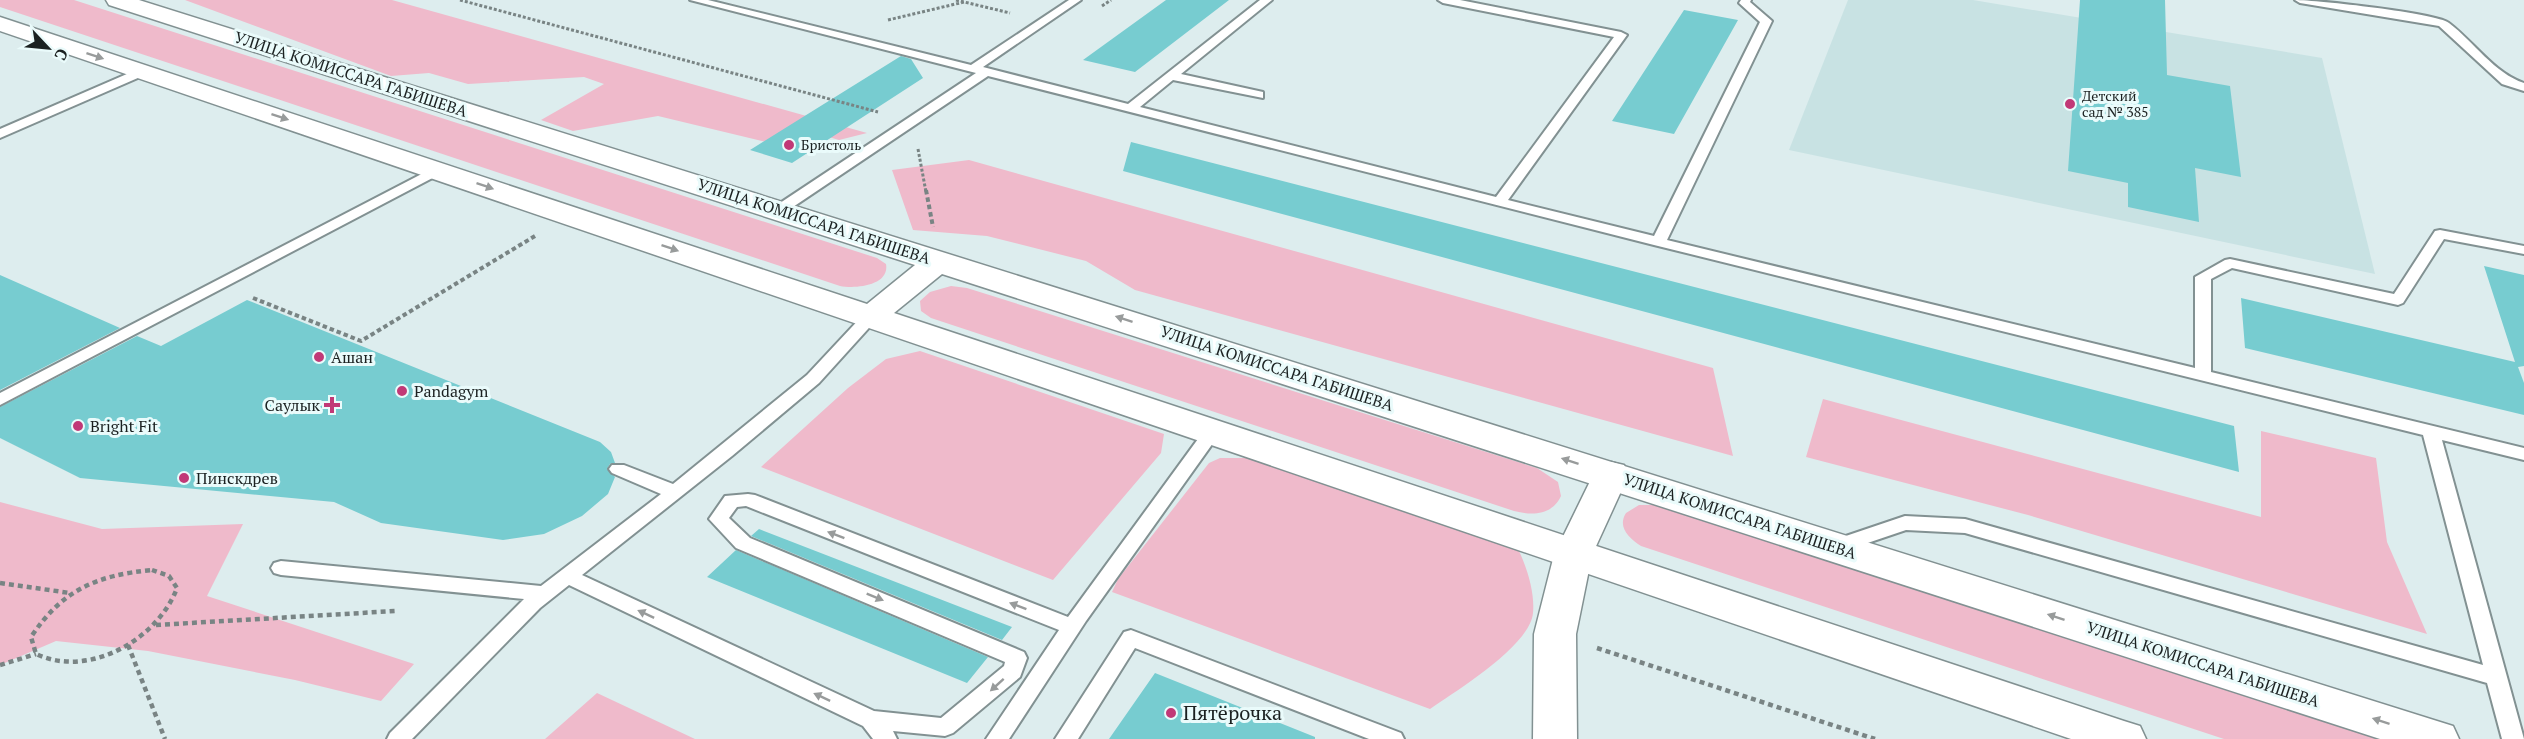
<svg xmlns="http://www.w3.org/2000/svg" width="2524" height="739" font-family="'PT Serif',serif">
  <style>
    .built { fill: #c8e2e3 }
    .green { fill: #efbacb }
    .building { fill: #77ccd0 }
    .lines { fill: none; stroke-linecap: round; stroke-linejoin: round }
    .lane-casing { stroke: #829192; stroke-width: 4 }
    .street-casing { stroke: #829192; stroke-width: 3 }
    .secondary-casing { stroke: #829192; stroke-width: 3 }
    .path-far2 { stroke: #798484; stroke-width: 3; stroke-dasharray: 3 2; stroke-linecap: butt }
    .path-far1 { stroke: #798484; stroke-width: 4; stroke-dasharray: 4.5 3; stroke-linecap: butt }
    .path { stroke: #798484; stroke-width: 4.5; stroke-dasharray: 5 4; stroke-linecap: butt }
    .lane { fill: #fff; fill-rule: evenodd }
    .street { fill: #fff; fill-rule: evenodd }
    .secondary { fill: #fff; fill-rule: evenodd }
    .oneway { fill: #989b9b }
    .poi-dot { fill: #c13977; stroke: #eafbfb; stroke-width: 2 }
    .labels { text-anchor: middle; stroke-width: 6; stroke-linejoin: round; paint-order: stroke }
    .far-poi-label { font-size: 14px; fill: #1b2121; stroke: #eafbfb; text-anchor: start }
    .street-label { font-size: 16px; fill: #1b2121; stroke: #eafbfb }
    .poi-label { font-size: 16px; fill: #1b2121; stroke: #eafbfb; text-anchor: start }
    .near-poi-label { font-size: 20px; fill: #1b2121; stroke: #eafbfb; text-anchor: start }
  </style>
  <rect width="100%" height="100%" fill="#ddedee"/>
  <path class="built" d="M 1848,0 L 1973,0 L 2322,58 L 2375,274 L 1789,150 Z"/>
  <path class="green" d="M 0,0 L 74,0 L 877,258 L 886,264 C 890,286 855,289 840,286 L 0,7 Z
    M 185,0 L 392,0 L 867,133 L 839,140 L 795,127 L 766,142 L 658,116 L 573,131 L 541,120 L 604,84 L 584,77 L 468,84 L 429,73 L 391,76 Z
    M 969,160 L 1713,368 L 1733,456 L 1135,290 L 1086,261 L 987,236 L 913,230 L 892,170 Z
    M 951,286 L 967,288 L 1537,468 L 1558,482 L 1561,496 C 1552,515 1533,516 1514,511 L 931,318 L 921,311 L 920,301 L 930,292 Z
    M 920,351 L 1164,434 L 1161,453 L 1053,580 L 761,467 L 848,388 L 886,359 Z
    M 1823,399 L 2261,517 L 2261,431 L 2376,458 L 2387,542 L 2427,634 L 2028,515 L 1806,457 Z
    M 1220,458 L 1250,458 L 1519,551 C 1527,568 1535,593 1533,613 C 1530,646 1456,691 1430,709 L 1112,592 L 1118,579 L 1209,463 Z
    M 0,502 L 102,529 L 243,524 L 207,596 L 414,664 L 381,701 L 295,680 L 148,651 L 56,641 L 0,665 Z
    M 1639,505 L 1658,505 L 2394,739 L 2224,739 L 1641,546 C 1629,538 1617,527 1626,513 Z
    M 597,693 L 695,739 L 545,739 Z"/>
  <path class="building" d="M 1166,0 L 1229,0 L 1135,72 L 1083,60 Z
    M 2080,0 L 2165,0 L 2167,75 L 2230,86 L 2241,177 L 2195,168 L 2199,222 L 2128,207 L 2128,183 L 2068,171 Z
    M 1684,10 L 1738,20 L 1674,134 L 1612,121 Z
    M 901,56 L 911,59 L 923,78 L 792,163 L 750,150 Z
    M 1131,142 L 2234,426 L 2239,472 L 1123,171 Z
    M 2484,266 L 2524,275 L 2524,366 L 2518,367 L 2524,383 L 2524,415 L 2245,348 L 2241,298 L 2515,362 Z
    M 0,275 L 120,328 L 0,390 Z
    M 247,300 L 600,442 L 611,452 L 615,463 L 610,464 L 607,469 L 615,477 L 608,494 L 582,516 L 544,534 L 503,540 L 381,523 L 334,502 L 80,478 L 0,438 L 0,407 L 137,336 L 161,346 Z
    M 759,529 L 1012,627 L 1002,640 L 751,536 Z
    M 736,550 L 988,657 L 967,683 L 707,577 Z
    M 1155,673 L 1315,737 L 1315,739 L 1109,739 Z"/>
  <g class="lines">
    <g class="lane-casing">
      <path id="lane" d="M 690,0 L 708,0 L 971,65 L 1069,0 L 1081,0 L 983,67 L 1128,104 L 1260,0 L 1272,0 L 1181,74 L 1263,92 L 1263,98 L 1173,80 L 1140,107 L 1496,197 L 1614,37 L 1443,3 L 1438,0 L 1460,0 L 1621,32 L 1627,35 L 1508,200 L 1654,236 L 1760,22 L 1739,3 L 1741,0 L 1751,0 L 1750,2 L 1772,21 L 1667,240 L 2195,368 L 2195,277 L 2225,260 L 2230,259 L 2394,294 L 2435,231 L 2440,230 L 2524,246 L 2524,254 L 2444,239 L 2403,303 L 2398,305 L 2232,268 L 2211,279 L 2211,372 L 2524,448 L 2524,460 L 2442,440 L 2524,739 L 2502,739 L 2487,683 L 1965,533 L 1906,530 L 1838,553 L 1831,551 L 1828,546 L 1831,541 L 1905,516 L 1965,519 L 2483,665 L 2423,435 L 1654,245 L 988,76 L 784,213 L 774,213 L 774,207 L 976,73 Z
        M 2295,0 C 2316,0 2437,13 2449,23 C 2474,42 2494,73 2524,83 L 2524,91 L 2502,84 L 2439,26 L 2300,3 Z
        M 143,67 L 147,68 L 147,74 L 0,138 L 0,129 Z
        M 437,166 L 444,170 L 442,173 L 0,405 L 0,393 Z
        M 871,311 L 877,313 L 879,316 L 877,319 L 819,383 L 732,456 L 582,575 L 874,711 L 941,718 L 1004,666 L 1005,662 L 736,548 L 709,519 L 725,496 L 748,494 L 755,495 L 1068,617 L 1206,428 L 1218,428 L 1221,432 L 1218,436 L 1086,621 L 1009,739 L 986,739 L 1059,630 L 746,506 L 737,507 L 729,518 L 750,538 L 1024,652 L 1027,658 L 1020,677 L 953,733 L 945,736 L 893,731 L 897,739 L 873,739 L 863,726 L 569,585 L 540,608 L 412,739 L 387,739 L 390,733 L 524,599 L 281,575 L 274,573 L 271,568 L 274,563 L 281,561 L 541,586 L 661,494 L 612,473 L 609,469 L 612,465 L 624,465 L 673,484 L 807,375 L 865,313 Z
        M 1131,630 L 1401,733 L 1404,739 L 1369,739 L 1135,648 L 1078,739 L 1055,739 L 1124,632 Z"/>
    </g>
    <g class="street-casing">
      <path id="street" d="M 1611,462 L 1624,465 L 1629,474 L 1592,555 L 1576,634 L 1577,739 L 1533,739 L 1534,634 L 1554,555 L 1598,465 Z"/>
    </g>
    <g class="secondary-casing">
      <path id="secondary" d="M 106,0 L 139,0 L 2437,721 L 2453,726 L 2459,739 L 2380,739 L 942,274 L 894,313 L 2124,721 L 2140,726 L 2146,739 L 2071,739 L 0,31 L 0,17 L 867,304 L 915,265 L 109,5 Z"/>
    </g>
    <path class="path-far2" d="M 460,0 L 878,112
      M 956,0 L 1010,13
      M 1102,6 L 1111,0
      M 888,20 L 964,2
      M 918,149 L 926,192"/>
    <path class="path-far1" d="M 926,190 L 933,227
      M 253,298 L 361,341 L 535,236"/>
    <path class="path" d="M 152,570 L 169,576 L 177,588 C 158,639 89,679 36,654 L 31,637 C 62,590 97,575 152,570 Z
      M 0,583 L 70,593
      M 156,625 L 395,611
      M 128,645 L 165,739
      M 1597,648 L 1875,739
      M 0,665 L 36,654"/>
    <use href="#lane" class="lane"/>
    <use href="#street" class="street"/>
    <use href="#secondary" class="secondary"/>
  </g>
  <defs><path id="oneway-solid" d="M-6-.8H1V-3.2L6.5 0L1 3.2V.8H-6Z" transform="scale(1.5)"/></defs>
  <g class="oneway">
    <use href="#oneway-solid" transform="translate(95 56) rotate(18)"/>
    <use href="#oneway-solid" transform="translate(280 117) rotate(18)"/>
    <use href="#oneway-solid" transform="translate(485 186) rotate(19)"/>
    <use href="#oneway-solid" transform="translate(670 248) rotate(19)"/>
    <use href="#oneway-solid" transform="translate(1124 319) rotate(-162)"/>
    <use href="#oneway-solid" transform="translate(1570 461) rotate(-162)"/>
    <use href="#oneway-solid" transform="translate(836 535) rotate(-159)"/>
    <use href="#oneway-solid" transform="translate(875 597) rotate(22)"/>
    <use href="#oneway-solid" transform="translate(1018 606) rotate(-159)"/>
    <use href="#oneway-solid" transform="translate(646 614) rotate(-155)"/>
    <use href="#oneway-solid" transform="translate(2056 617) rotate(-162)"/>
    <use href="#oneway-solid" transform="translate(997 685) rotate(138)"/>
    <use href="#oneway-solid" transform="translate(822 697) rotate(-155)"/>
    <use href="#oneway-solid" transform="translate(2381 721) rotate(-162)"/>
  </g>
  <g class="poi-dot">
    <circle cx="2070" cy="104" r="6"/>
    <circle cx="789" cy="145" r="6"/>
    <circle cx="319" cy="357" r="6"/>
    <circle cx="402" cy="391" r="6"/>
    <path d="M329 396h6v6h6v6h-6v6h-6v-6h-6v-6h6z"/>
    <circle cx="78" cy="426" r="6"/>
    <circle cx="184" cy="478" r="6"/>
    <circle cx="1171" cy="713" r="6"/>
  </g>
  <g class="labels">
    <g class="far-poi-label">
      <text x="2082" y="101">Детский<tspan x="2082" dy="16">сад № 385</tspan></text>
      <text x="801" y="150">Бристоль</text>
    </g>
    <g class="street-label">
      <text transform="translate(351 74) rotate(18)" y="6">УЛИЦА КОМИССАРА ГАБИШЕВА</text>
      <text transform="translate(814 221) rotate(18)" y="6">УЛИЦА КОМИССАРА ГАБИШЕВА</text>
      <text transform="translate(1277 368) rotate(18)" y="6">УЛИЦА КОМИССАРА ГАБИШЕВА</text>
      <text transform="translate(1740 516) rotate(18)" y="6">УЛИЦА КОМИССАРА ГАБИШЕВА</text>
      <text transform="translate(2203 664) rotate(18)" y="6">УЛИЦА КОМИССАРА ГАБИШЕВА</text>
    </g>
    <g class="poi-label">
      <text x="331" y="363">Ашан</text>
      <text x="414" y="397">Pandagym</text>
      <text x="320" y="411" text-anchor="end">Саулык</text>
      <text x="90" y="432">Bright Fit</text>
      <text x="196" y="484">Пинскдрев</text>
    </g>
    <g class="near-poi-label">
      <text x="1183" y="720">Пятёрочка</text>
    </g>
  </g>
  <g transform="translate(48 48) rotate(116)" stroke="#eafbfb" stroke-width="4.5" paint-order="stroke">
  <path d="M0-4.5L10 22L0 15L-10 22Z" fill="#1b2121"/>
  <text y="-9" font-size="16" font-weight="bold" text-anchor="middle" fill="#1b2121">С</text>
  </g>
</svg>
